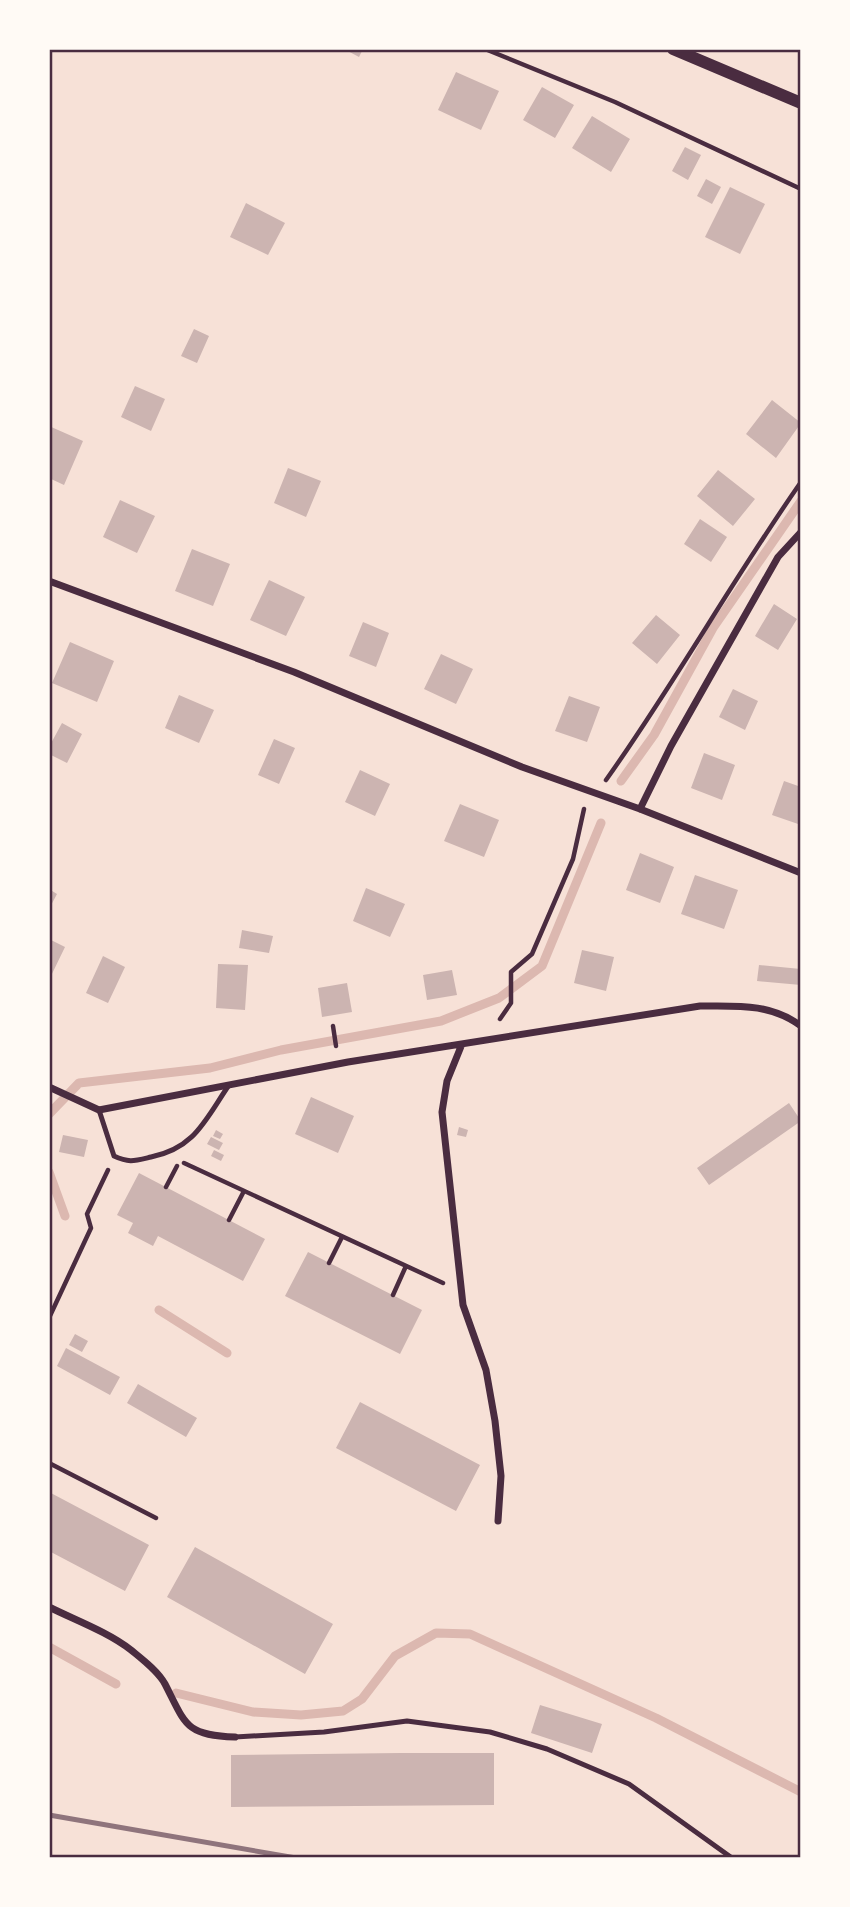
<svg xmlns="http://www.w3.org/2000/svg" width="850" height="1907" font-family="Commissioner,sans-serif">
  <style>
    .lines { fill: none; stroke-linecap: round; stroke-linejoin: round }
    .stream { stroke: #dcb8b0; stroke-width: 9 }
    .building { fill: #ccb4b1 }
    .path { stroke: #4a2c40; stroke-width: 4.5 }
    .service { stroke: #4a2c40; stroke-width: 5 }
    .minor { stroke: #4a2c40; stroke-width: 7 }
    .tertiary { stroke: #4a2c40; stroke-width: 12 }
    .rail { stroke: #8f747c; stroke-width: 5 }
    .neatline { fill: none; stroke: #4a2c40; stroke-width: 2.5 }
  </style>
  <rect width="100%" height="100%" fill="#f7e1d7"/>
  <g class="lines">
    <path class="stream" d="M 621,781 L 654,735 L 713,628 L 801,501
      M 49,1114 L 79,1083 L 210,1068 L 281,1050 L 441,1021 L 499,998 L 542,966 L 601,823
      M 49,1172 L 65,1216
      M 159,1310 L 227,1353
      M 49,1647 L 116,1684
      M 176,1693 L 253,1712 L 301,1715 L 343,1711 L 362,1699 L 395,1656 L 436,1633 L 470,1634 L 656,1718 L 801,1792"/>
  </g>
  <path class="building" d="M 344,49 L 363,49 L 359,57 Z
    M 456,72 L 499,91 L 481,130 L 438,110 Z
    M 542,87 L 574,105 L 555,138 L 523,120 Z
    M 592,116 L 630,139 L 611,172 L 572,148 Z
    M 685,147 L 701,155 L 688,180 L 672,171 Z
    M 706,179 L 721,187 L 712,204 L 697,196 Z
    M 730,187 L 765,204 L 740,254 L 705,237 Z
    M 246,203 L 285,223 L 268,255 L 230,237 Z
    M 194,329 L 209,336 L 197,363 L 181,356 Z
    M 135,386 L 165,399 L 151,431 L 121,417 Z
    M 772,400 L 801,423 L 776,458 L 746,434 Z
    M 49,426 L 83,441 L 64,485 L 49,478 Z
    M 288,468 L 321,481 L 306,517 L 274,503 Z
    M 718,470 L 755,499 L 733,526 L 697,496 Z
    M 120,500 L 155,516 L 137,553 L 103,537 Z
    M 700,519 L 727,537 L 711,562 L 684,544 Z
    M 192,549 L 230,564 L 213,606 L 175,591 Z
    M 269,580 L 305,597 L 286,636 L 250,620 Z
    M 774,604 L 797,619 L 778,650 L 755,636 Z
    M 656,615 L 680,635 L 657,664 L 632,643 Z
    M 363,622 L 389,633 L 376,667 L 349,656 Z
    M 70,642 L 114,661 L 97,702 L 52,683 Z
    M 441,654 L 473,669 L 456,704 L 424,689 Z
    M 733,689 L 758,701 L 745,730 L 719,717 Z
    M 179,695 L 214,710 L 199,743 L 165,728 Z
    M 569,696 L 600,707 L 587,742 L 555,731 Z
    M 62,723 L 82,734 L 67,763 L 49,754 L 49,747 Z
    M 274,739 L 295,748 L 279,784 L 258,775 Z
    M 704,753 L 735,765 L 722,800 L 691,788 Z
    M 360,770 L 390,784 L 375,816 L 345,802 Z
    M 784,781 L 801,787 L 801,825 L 772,815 Z
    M 460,804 L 499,820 L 484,857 L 444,841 Z
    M 640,853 L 674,867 L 660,903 L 626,890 Z
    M 695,875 L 738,890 L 724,929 L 681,914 Z
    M 366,888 L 405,904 L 390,937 L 353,921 Z
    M 49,889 L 57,894 L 49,909 Z
    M 242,930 L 273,936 L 269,953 L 239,948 Z
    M 49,939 L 65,947 L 49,980 Z
    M 582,950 L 614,957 L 606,991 L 574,983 Z
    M 103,956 L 125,967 L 108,1003 L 86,993 Z
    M 218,964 L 248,965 L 245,1010 L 216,1008 Z
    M 759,965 L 801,969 L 801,985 L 757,981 Z
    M 452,970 L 457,995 L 427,1000 L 423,975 Z
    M 347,983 L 352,1012 L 322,1017 L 318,988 Z
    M 311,1097 L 354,1116 L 338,1153 L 295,1134 Z
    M 789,1103 L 801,1121 L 709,1185 L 697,1168 Z
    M 459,1127 L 468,1130 L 466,1137 L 457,1135 Z
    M 216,1130 L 223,1134 L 220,1139 L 213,1136 Z
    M 63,1135 L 88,1140 L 84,1157 L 59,1152 Z
    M 211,1137 L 223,1143 L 219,1150 L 207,1144 Z
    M 214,1150 L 224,1155 L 221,1161 L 211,1156 Z
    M 139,1173 L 265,1239 L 243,1281 L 158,1236 L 153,1246 L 128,1233 L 133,1223 L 117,1215 Z
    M 308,1252 L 422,1310 L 400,1354 L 285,1296 Z
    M 75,1334 L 88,1341 L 82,1352 L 69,1345 Z
    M 66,1348 L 120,1377 L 110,1395 L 57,1366 Z
    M 138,1384 L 197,1418 L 186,1437 L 127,1403 Z
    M 360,1402 L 480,1465 L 456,1511 L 336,1448 Z
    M 49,1492 L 149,1545 L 125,1591 L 49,1551 Z
    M 195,1547 L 333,1624 L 305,1674 L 167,1597 Z
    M 540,1705 L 602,1724 L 592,1753 L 531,1733 Z
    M 400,1753 L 494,1753 L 494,1805 L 231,1807 L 231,1755 Z"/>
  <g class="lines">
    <path class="path" d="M 485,49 L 615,102 L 801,189
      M 606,780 C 675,683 733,579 801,482
      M 500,1019 L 511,1003 L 511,972 L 532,954 L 573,859 L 584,809
      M 333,1026 L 336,1046
      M 184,1163 L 443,1283
      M 166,1187 L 177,1166
      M 229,1220 L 244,1191
      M 329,1263 L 342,1237
      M 393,1295 L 406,1266
      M 49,1318 L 91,1228 L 87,1214 L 108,1170
      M 49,1463 L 156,1518"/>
    <path class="service" d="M 99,1110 L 114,1156 C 129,1163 134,1161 151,1157 C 195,1148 205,1120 229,1085
      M 235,1737 L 324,1732 L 407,1721 L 490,1732 L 547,1749 L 629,1784 L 732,1858"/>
    <path class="minor" d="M 49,581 L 294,672 L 522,767 L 640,809 L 801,873
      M 640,809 L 671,746 L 778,557 L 801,532
      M 462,1044 L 447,1081 L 442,1112 L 463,1305 L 486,1370 L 495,1421 L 501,1476 L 498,1521
      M 49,1087 L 99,1110 L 348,1062 L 700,1006 C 736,1006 770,1003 801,1026
      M 49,1607 C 75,1620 108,1632 131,1650 C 142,1659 158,1671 165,1684 C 186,1725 185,1735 235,1737"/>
    <path class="tertiary" d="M 673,49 L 801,103"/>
    <path class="rail" d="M 49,1815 L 296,1858"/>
  </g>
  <rect width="850" height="1907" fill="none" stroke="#fffaf5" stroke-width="102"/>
  <rect x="51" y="51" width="748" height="1805" class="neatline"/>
</svg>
